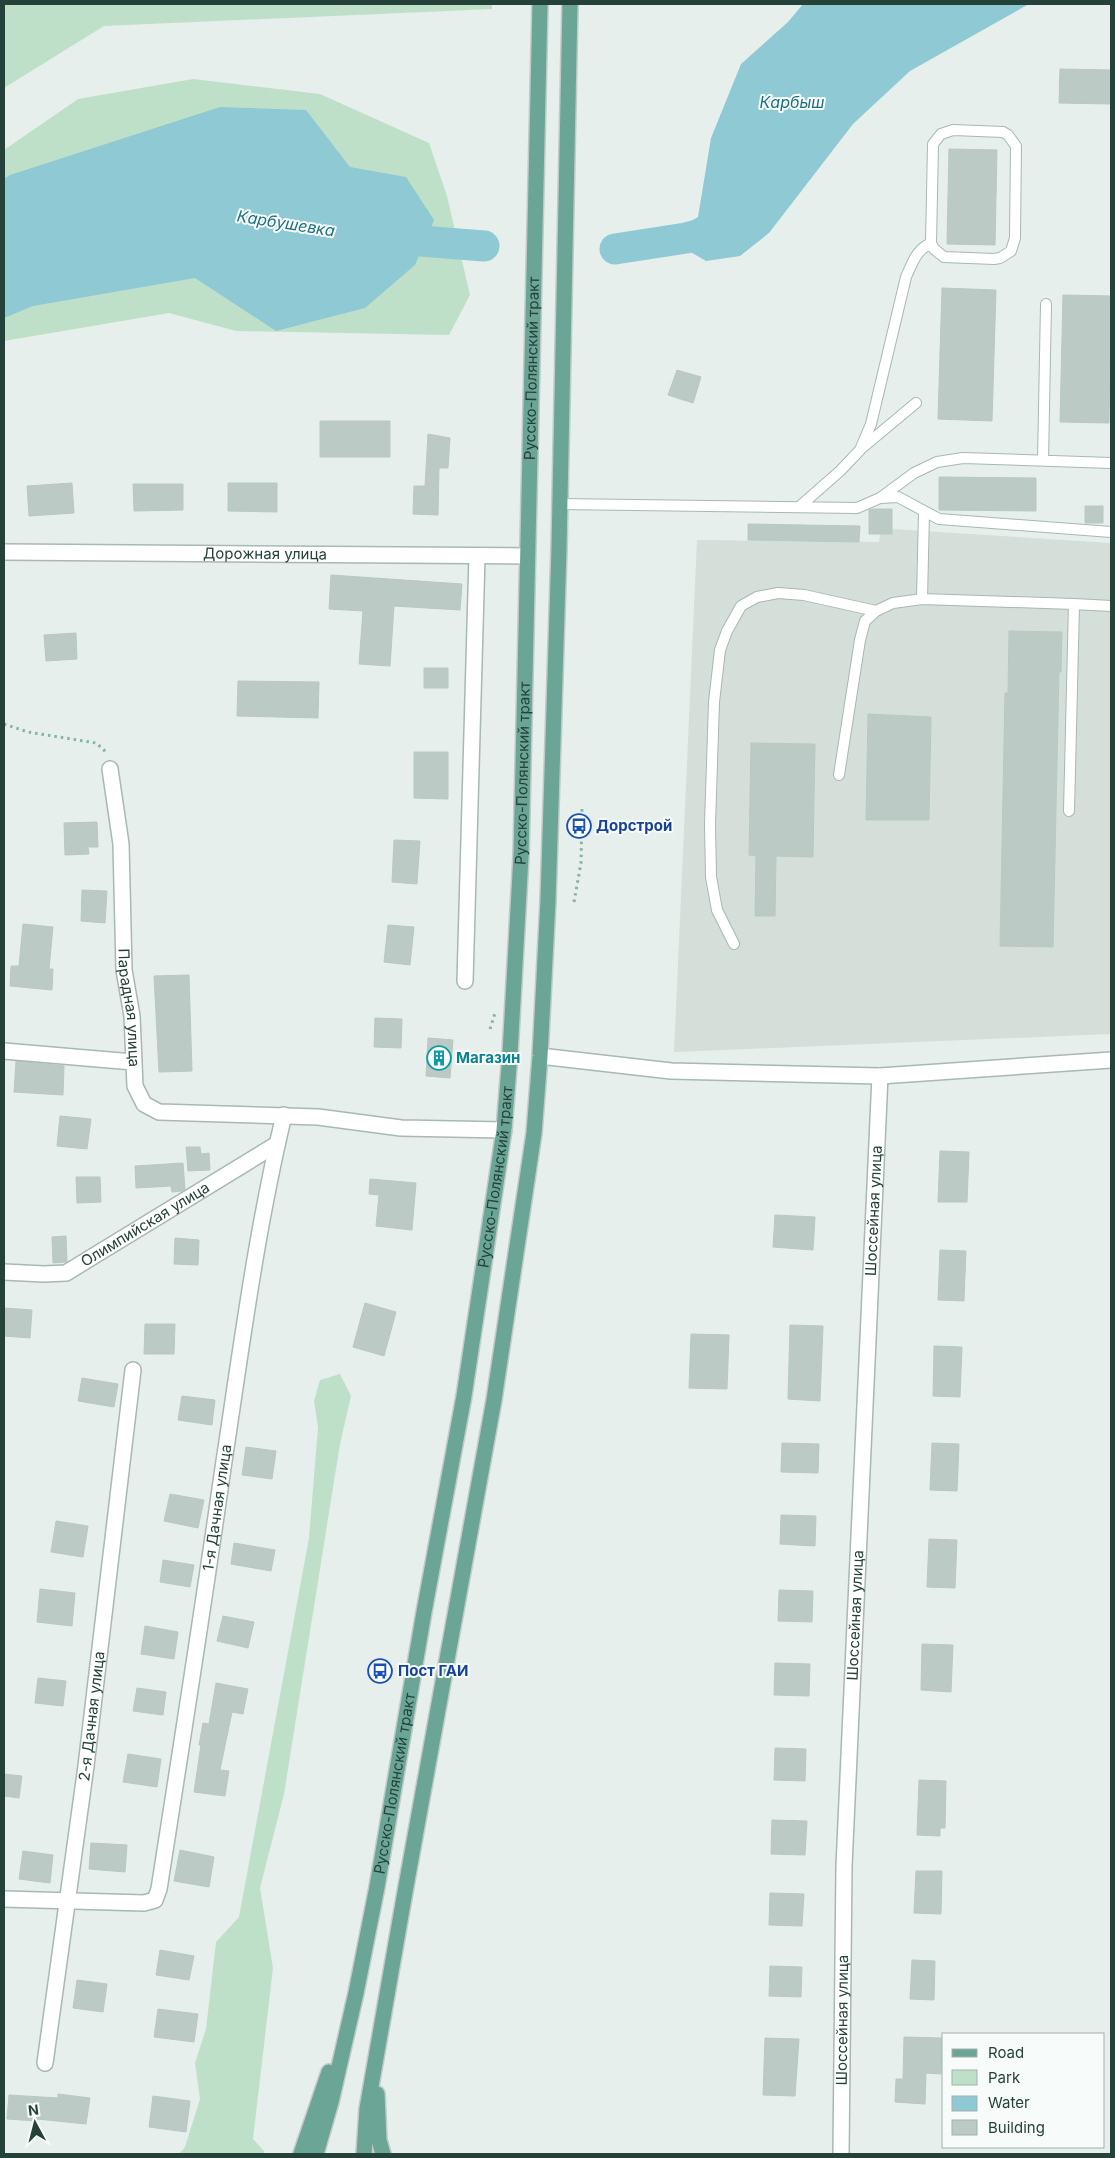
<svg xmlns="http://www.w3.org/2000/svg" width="1115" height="2158" font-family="Inter,sans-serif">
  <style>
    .built { fill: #d4dfda }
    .green { fill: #bfe0c8 }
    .water { fill: #8ec9d4 }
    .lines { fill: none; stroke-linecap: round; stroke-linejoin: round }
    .river { stroke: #8ec9d4; stroke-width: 31 }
    .building { fill: #bbcac4; stroke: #b8c9c2 }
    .lane-casing { stroke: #a8b8b2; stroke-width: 12 }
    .street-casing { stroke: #a8b8b2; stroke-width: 18 }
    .primary-casing { stroke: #c2cac8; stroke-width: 18 }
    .path { stroke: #86b3a5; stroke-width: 3; stroke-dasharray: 2.5 4; stroke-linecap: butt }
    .lane { stroke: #fff; stroke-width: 10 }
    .street { stroke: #fff; stroke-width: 15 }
    .primary { stroke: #6aa596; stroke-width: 15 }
    .labels { text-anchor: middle; stroke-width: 4; stroke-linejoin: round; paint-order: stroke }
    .street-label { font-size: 15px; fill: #24423a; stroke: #f7fbf9 }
    .transit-label { font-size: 15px; font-weight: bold; fill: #164399; stroke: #f7fbf9; text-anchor: start }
    .culture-label { font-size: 15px; font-weight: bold; fill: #0d838f; stroke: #f7fbf9; text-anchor: start }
    .water-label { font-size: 16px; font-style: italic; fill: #1c6f80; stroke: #f7fbf9 }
  </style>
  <rect width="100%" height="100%" fill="#e6efeb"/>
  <path class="built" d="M 892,529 L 1111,543 L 1111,1034 L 674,1052 L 697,540 L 879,542 L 880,534 L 892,534 Z"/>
  <path class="green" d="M 4,4 L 492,4 L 492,9 L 104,26 L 4,88 Z
    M 193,79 L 320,94 L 429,143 L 447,196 L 470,295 L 449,335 L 236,331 L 169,313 L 4,341 L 4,150 L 78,99 Z
    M 340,1374 L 351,1396 L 340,1444 L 284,1794 L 260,1888 L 273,1968 L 253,2139 L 264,2151 L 264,2154 L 179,2154 L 185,2147 L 200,2099 L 195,2063 L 206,2029 L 216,1942 L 239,1917 L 309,1538 L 318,1427 L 314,1401 L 320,1380 Z"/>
  <path class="water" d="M 803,4 L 1029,4 L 910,71 L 853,124 L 769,233 L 740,256 L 706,261 L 665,237 L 698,217 L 711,138 L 741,64 L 788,22 Z
    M 220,107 L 306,110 L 350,167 L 406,177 L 434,220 L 415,265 L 365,308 L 276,331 L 195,278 L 33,306 L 4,318 L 4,179 L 10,175 Z"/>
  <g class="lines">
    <path class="river" d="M 383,238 L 484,246
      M 615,249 L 686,238 L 712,231"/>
  </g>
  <path class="building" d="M 1060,69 L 1111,70 L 1111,104 L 1059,103 Z
    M 949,149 L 997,150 L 995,245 L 947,244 Z
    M 942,288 L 996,290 L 992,421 L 938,419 Z
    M 1063,295 L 1111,296 L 1109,423 L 1060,422 Z
    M 677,370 L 701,377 L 693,403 L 668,395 Z
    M 320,421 L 390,421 L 390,457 L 320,457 Z
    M 428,434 L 450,438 L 448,468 L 439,468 L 438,515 L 413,514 L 414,486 L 425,486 Z
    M 939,477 L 1036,478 L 1036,511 L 939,510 Z
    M 72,483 L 74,513 L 29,516 L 27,486 Z
    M 228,483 L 277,483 L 277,512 L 228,511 Z
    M 133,484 L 183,484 L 183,510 L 134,511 Z
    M 1085,506 L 1103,506 L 1103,523 L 1085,523 Z
    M 872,509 L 892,509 L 892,534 L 869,534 L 869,510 Z
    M 748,524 L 860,526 L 859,542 L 748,540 Z
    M 331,575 L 462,584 L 460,610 L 394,606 L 390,666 L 359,664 L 363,611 L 329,609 Z
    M 1009,631 L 1062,632 L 1061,672 L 1059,672 L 1053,947 L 1000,946 L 1005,693 L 1008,693 Z
    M 76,633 L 77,659 L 46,661 L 44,635 Z
    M 424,668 L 448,668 L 448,688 L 424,688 Z
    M 238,681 L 319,682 L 318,718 L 237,716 Z
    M 868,714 L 931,717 L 929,820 L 866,820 Z
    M 751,743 L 815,744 L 813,857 L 776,856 L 775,916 L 755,916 L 756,856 L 749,855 Z
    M 414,752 L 448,752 L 448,799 L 414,798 Z
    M 97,822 L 98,847 L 88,847 L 89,854 L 65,855 L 64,823 Z
    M 394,840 L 420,841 L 417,884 L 392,882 Z
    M 82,890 L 107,891 L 105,923 L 81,921 Z
    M 23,924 L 53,927 L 49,969 L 53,969 L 52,990 L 10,986 L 11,966 L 19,966 Z
    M 388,925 L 414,927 L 410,965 L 384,962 Z
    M 189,975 L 192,1071 L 159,1072 L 154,976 Z
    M 375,1018 L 402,1019 L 401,1048 L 374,1047 Z
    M 428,1038 L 453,1040 L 450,1078 L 426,1076 Z
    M 16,1061 L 64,1066 L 63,1095 L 14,1092 Z
    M 60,1116 L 91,1119 L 87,1149 L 57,1146 Z
    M 186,1147 L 200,1147 L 201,1154 L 209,1153 L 210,1170 L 188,1171 Z
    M 940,1151 L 969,1152 L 967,1202 L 938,1202 Z
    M 183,1163 L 185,1189 L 182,1191 L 172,1192 L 171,1186 L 136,1188 L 135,1166 Z
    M 76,1177 L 100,1177 L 101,1202 L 77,1203 Z
    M 370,1179 L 416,1183 L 412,1230 L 376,1226 L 379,1195 L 369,1194 Z
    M 775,1215 L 815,1217 L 813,1250 L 773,1247 Z
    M 66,1236 L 67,1262 L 53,1263 L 52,1237 Z
    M 175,1238 L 199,1240 L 198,1265 L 174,1264 Z
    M 940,1250 L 966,1251 L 964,1301 L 938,1300 Z
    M 365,1303 L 396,1312 L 384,1356 L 353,1347 Z
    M 4,1308 L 32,1310 L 30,1338 L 4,1336 Z
    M 145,1324 L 175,1324 L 174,1354 L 144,1354 Z
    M 790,1325 L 823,1326 L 820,1401 L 788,1399 Z
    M 691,1334 L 729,1335 L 727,1389 L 689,1388 Z
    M 934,1346 L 962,1347 L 960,1397 L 933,1396 Z
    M 82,1378 L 118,1384 L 114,1407 L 78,1401 Z
    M 182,1396 L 215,1400 L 212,1425 L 178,1420 Z
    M 782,1443 L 819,1444 L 818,1473 L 781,1472 Z
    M 932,1443 L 959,1444 L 957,1491 L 930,1490 Z
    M 246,1447 L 276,1451 L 272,1479 L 242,1475 Z
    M 170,1494 L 204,1500 L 198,1528 L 164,1521 Z
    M 781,1515 L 816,1516 L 815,1546 L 780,1544 Z
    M 56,1521 L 88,1526 L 83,1557 L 51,1552 Z
    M 929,1539 L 957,1540 L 955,1588 L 927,1587 Z
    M 234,1543 L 275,1550 L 271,1571 L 231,1564 Z
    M 163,1560 L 194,1565 L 190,1587 L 160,1582 Z
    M 40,1589 L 75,1593 L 72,1626 L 37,1622 Z
    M 779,1590 L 813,1591 L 812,1622 L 778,1621 Z
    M 223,1616 L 254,1622 L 248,1648 L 217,1641 Z
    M 145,1626 L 178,1632 L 174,1659 L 141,1654 Z
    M 922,1644 L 953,1645 L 951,1692 L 921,1690 Z
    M 775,1663 L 810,1664 L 809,1696 L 774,1695 Z
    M 38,1678 L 66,1681 L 63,1706 L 35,1703 Z
    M 216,1683 L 248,1689 L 243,1714 L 232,1712 L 220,1770 L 229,1771 L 225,1796 L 194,1792 L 201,1745 L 199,1745 L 203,1723 L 209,1724 Z
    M 137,1688 L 166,1692 L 163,1715 L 133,1711 Z
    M 775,1748 L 806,1749 L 805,1781 L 774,1780 Z
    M 128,1754 L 161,1759 L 157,1787 L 123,1782 Z
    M 4,1774 L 22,1776 L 19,1798 L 4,1796 Z
    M 919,1780 L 946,1781 L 945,1828 L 940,1828 L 940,1836 L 917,1835 Z
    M 772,1820 L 807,1821 L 805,1855 L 771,1854 Z
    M 91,1843 L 127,1845 L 125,1872 L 89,1869 Z
    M 180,1850 L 214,1857 L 209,1887 L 174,1881 Z
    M 23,1851 L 53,1855 L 50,1883 L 19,1879 Z
    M 916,1871 L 942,1871 L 941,1914 L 914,1913 Z
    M 770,1893 L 804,1894 L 802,1926 L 769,1925 Z
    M 160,1950 L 194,1956 L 189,1980 L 156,1975 Z
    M 912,1960 L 935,1961 L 934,2000 L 910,1999 Z
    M 770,1966 L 802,1967 L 801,1997 L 769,1996 Z
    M 77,1980 L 107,1984 L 103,2012 L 73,2008 Z
    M 158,2009 L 198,2014 L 194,2042 L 154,2037 Z
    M 904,2037 L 942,2038 L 941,2074 L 926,2073 L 925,2104 L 895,2102 L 896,2079 L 903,2079 Z
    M 765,2038 L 799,2039 L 795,2096 L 763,2095 Z
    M 58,2094 L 90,2098 L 86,2124 L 37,2119 L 37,2121 L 7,2119 L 9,2095 L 58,2098 Z
    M 153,2096 L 190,2101 L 186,2132 L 149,2127 Z"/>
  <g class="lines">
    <g class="lane-casing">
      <path id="lane" d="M 953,130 L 1003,132 L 1008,135 L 1016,146 L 1015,238 L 1011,251 L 1000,258 L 994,259 L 944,257 L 934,249 L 931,243 L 933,144 L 941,134 Z
        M 862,448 L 916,403
        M 1043,460 L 1046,304
        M 880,498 L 914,473 L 937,462 L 963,458 L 1111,463
        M 559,504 L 857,508 L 880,498 L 898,497 L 939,519 L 1111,532
        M 799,507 L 840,471 L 860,450 L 871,424 L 906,277 C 913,262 916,250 931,243
        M 922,599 L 924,512
        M 1074,604 L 1111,606
        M 839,775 L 860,640 L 865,621 L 876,611 L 893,603 L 922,599 L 1074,604 L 1069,811
        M 734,944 L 717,910 L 711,877 L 710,824 L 714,702 L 720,650 L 727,631 L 741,606 L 757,597 L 778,593 L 804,595 L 876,611"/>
    </g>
    <g class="street-casing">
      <g id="street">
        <path id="s1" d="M 4,552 L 527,556"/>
        <path id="s2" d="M 110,769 L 121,844 L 124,970 L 132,1016 L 135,1086 L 144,1104 L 159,1112 L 318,1117 L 401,1128 L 504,1130"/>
        <path d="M 465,981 L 477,556"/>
        <path d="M 4,1051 L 133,1062"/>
        <path d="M 540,1056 L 671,1071 L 880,1076 L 1111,1060"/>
        <path id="s3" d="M 4,1272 L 44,1274 L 66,1273 L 277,1144"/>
        <path id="s4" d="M 4,1899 L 144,1903 L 155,1900 L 159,1889 C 181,1749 203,1609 223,1468 C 241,1350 256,1232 284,1115"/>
        <path id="s5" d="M 45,2063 L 86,1766 L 133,1370"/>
        <path id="s6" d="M 841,2154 L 844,1866 L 880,1076"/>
      </g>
    </g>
    <g class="primary-casing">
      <g id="primary">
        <path d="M 377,2094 L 379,2140 L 383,2154"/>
        <path d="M 301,2154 L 329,2072"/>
        <path id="s7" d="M 316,2154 L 331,2102 L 356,1993 L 377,1887 L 424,1612 L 464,1396 L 504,1130 L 510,1054 L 521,856 L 540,4"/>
        <path d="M 364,2154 L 367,2109 L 405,1892 L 494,1400 L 534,1133 L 540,1056 L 548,901 L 559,549 L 570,4"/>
      </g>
    </g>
    <path class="path" d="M 4,724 L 28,732 L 96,743 L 104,750 L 105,754
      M 574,902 L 581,863 L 582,809
      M 490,1029 L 495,1013"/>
    <use href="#lane" class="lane"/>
    <use href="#street" class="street"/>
    <use href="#primary" class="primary"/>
  </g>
  <defs>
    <g id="bus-ring" transform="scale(1.25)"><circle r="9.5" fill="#f7fbf9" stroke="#1a4fb4" stroke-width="1.5"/><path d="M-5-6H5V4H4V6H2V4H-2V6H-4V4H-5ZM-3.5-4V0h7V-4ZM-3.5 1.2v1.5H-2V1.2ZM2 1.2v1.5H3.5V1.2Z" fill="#1a4fb4"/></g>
    <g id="building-ring" transform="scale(1.25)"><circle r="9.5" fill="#f7fbf9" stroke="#0f9aa8" stroke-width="1.5"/><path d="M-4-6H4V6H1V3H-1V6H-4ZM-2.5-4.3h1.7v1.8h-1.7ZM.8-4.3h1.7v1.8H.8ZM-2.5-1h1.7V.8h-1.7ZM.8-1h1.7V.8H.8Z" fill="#0f9aa8"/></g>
  </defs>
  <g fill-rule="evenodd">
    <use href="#bus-ring" x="579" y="826"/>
    <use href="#building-ring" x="439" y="1058"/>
    <use href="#bus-ring" x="380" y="1671"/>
  </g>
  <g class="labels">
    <g class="street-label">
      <text dy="5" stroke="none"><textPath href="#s7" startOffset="1804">Русско-Полянский тракт</textPath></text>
      <text dy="5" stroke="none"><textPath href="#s1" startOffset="261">Дорожная улица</textPath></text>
      <text dy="5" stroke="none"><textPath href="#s7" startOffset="1399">Русско-Полянский тракт</textPath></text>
      <text dy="5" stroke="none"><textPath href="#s2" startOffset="240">Парадная улица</textPath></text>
      <text dy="5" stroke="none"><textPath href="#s7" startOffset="994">Русско-Полянский тракт</textPath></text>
      <text dy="5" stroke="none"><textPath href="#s6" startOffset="944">Шоссейная улица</textPath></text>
      <text dy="5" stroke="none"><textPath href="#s3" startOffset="155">Олимпийская улица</textPath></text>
      <text dy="5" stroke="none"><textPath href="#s4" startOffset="549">1-я Дачная улица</textPath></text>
      <text dy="5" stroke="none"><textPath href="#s6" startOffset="539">Шоссейная улица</textPath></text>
      <text dy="5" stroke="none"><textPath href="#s5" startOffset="350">2-я Дачная улица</textPath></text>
      <text dy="5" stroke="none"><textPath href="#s7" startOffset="379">Русско-Полянский тракт</textPath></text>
      <text dy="5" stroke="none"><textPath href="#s6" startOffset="134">Шоссейная улица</textPath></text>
    </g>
    <g class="transit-label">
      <text x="596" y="831">Дорстрой</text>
      <text x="398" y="1676">Пост ГАИ</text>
    </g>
    <g class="culture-label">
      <text x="456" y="1063">Магазин</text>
    </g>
    <g class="water-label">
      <text x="792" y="108">Карбыш</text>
      <text transform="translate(286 223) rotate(9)" y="6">Карбушевка</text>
    </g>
  </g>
  <rect width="1115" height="2158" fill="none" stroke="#24423a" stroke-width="10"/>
  <rect x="942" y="2033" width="162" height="115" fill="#f7fbf9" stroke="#a3b1ad"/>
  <rect x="952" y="2049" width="25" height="8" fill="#6aa596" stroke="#a3b1ad"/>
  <text x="988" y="2058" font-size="15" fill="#24423a">Road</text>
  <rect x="952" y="2070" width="25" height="15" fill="#bfe0c8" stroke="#a3b1ad"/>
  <text x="988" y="2083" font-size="15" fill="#24423a">Park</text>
  <rect x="952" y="2096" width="25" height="15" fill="#8ec9d4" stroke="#a3b1ad"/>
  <text x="988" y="2108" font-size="15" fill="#24423a">Water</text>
  <rect x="952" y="2120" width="25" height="15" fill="#bbcac4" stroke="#a3b1ad"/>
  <text x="988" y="2133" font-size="15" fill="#24423a">Building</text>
  <g transform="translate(35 2123) rotate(353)" stroke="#f7fbf9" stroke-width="4" paint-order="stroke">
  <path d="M0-4L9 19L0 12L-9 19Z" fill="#24423a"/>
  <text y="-8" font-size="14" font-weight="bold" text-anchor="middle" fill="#24423a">N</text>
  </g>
</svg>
